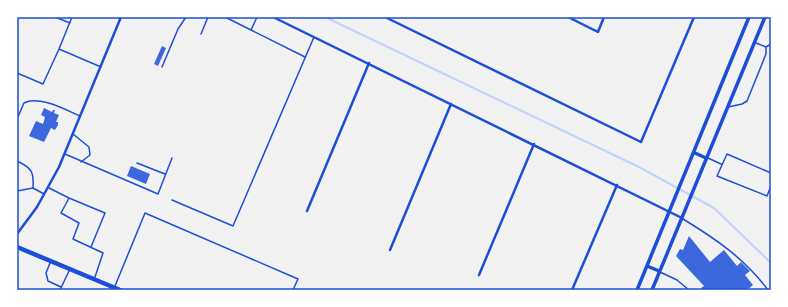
<svg xmlns="http://www.w3.org/2000/svg" width="788" height="307" font-family="'Space Grotesk',sans-serif">
  <style>
    .lines { fill: none; stroke-linecap: round; stroke-linejoin: round }
    .stream { stroke: #bfd3fe; stroke-width: 2 }
    .building { fill: #3d67dc }
    .service { stroke: #1d4ed8; stroke-width: 1.5 }
    .minor { stroke: #1d4ed8; stroke-width: 2.5 }
    .tertiary { stroke: #1d4ed8; stroke-width: 3.5 }
    .primary { stroke: #1d4ed8; stroke-width: 4.5 }
    .neatline { fill: none; stroke: #1d4ed8; stroke-width: 1.5 }
  </style>
  <rect width="100%" height="100%" fill="#f2f2f2"/>
  <g class="lines">
    <path class="stream" d="M 325,17 L 639,167 L 714,208 L 771,263"/>
  </g>
  <path class="building" d="M 162,46 L 166,48 L 158,66 L 154,64 Z
    M 44,108 L 52,112 L 53,110 L 55,110 L 54,113 L 59,115 L 56,122 L 58,122 L 58,125 L 55,130 L 51,128 L 44,142 L 29,136 L 36,121 L 43,124 L 45,117 L 41,115 Z
    M 131,166 L 150,174 L 146,184 L 127,176 Z
    M 689,236 L 710,262 L 724,250 L 737,266 L 741,262 L 750,271 L 745,275 L 753,285 L 747,290 L 703,290 L 701,288 L 704,286 L 676,256 L 680,249 L 683,250 Z"/>
  <g class="lines">
    <path class="service" d="M 55,17 L 70,23
      M 72,17 L 59,49 L 101,67
      M 225,17 L 251,30
      M 257,17 L 251,30 L 305,57
      M 201,34 L 208,17
      M 756,43 L 766,47 L 771,44
      M 162,67 L 178,29 L 186,17
      M 17,73 L 43,84 L 59,49
      M 728,107 L 742,104 L 747,101 L 766,54 L 766,47
      M 17,119 L 24,103 C 39,95 66,110 80,116
      M 73,134 L 89,147 L 90,155 L 81,162
      M 65,154 L 158,194 L 172,158
      M 708,158 L 721,164
      M 17,161 C 32,168 34,172 33,188
      M 137,163 L 165,174
      M 771,173 L 727,154 L 717,176 L 767,196 L 771,186
      M 49,188 L 69,198 L 61,213 L 79,223 L 73,239 L 103,253 L 95,277
      M 17,191 L 33,188 L 44,194
      M 69,198 L 105,213 L 91,247
      M 172,200 L 233,226 L 314,37
      M 683,219 C 716,239 745,259 768,290
      M 50,263 L 46,273 L 48,281 L 61,287
      M 660,272 L 677,280 L 689,290
      M 115,286 L 145,213 L 298,279 L 293,290
      M 60,290 L 69,271"/>
    <path class="minor" d="M 273,17 L 682,218
      M 385,17 L 641,142 L 694,17
      M 568,17 L 598,32 L 604,17
      M 307,211 L 369,63
      M 17,234 L 37,207 L 59,167 L 121,17
      M 390,250 L 451,104
      M 479,275 L 534,144
      M 572,290 L 617,185"/>
    <path class="tertiary" d="M 695,153 L 706,158
      M 647,266 L 659,271
      M 637,290 L 749,17
      M 652,290 L 765,17"/>
    <path class="primary" d="M 17,247 L 120,290"/>
  </g>
  <rect width="788" height="307" fill="none" stroke="#ffffff" stroke-width="36"/>
  <rect x="18" y="18" width="752" height="271" class="neatline"/>
</svg>
